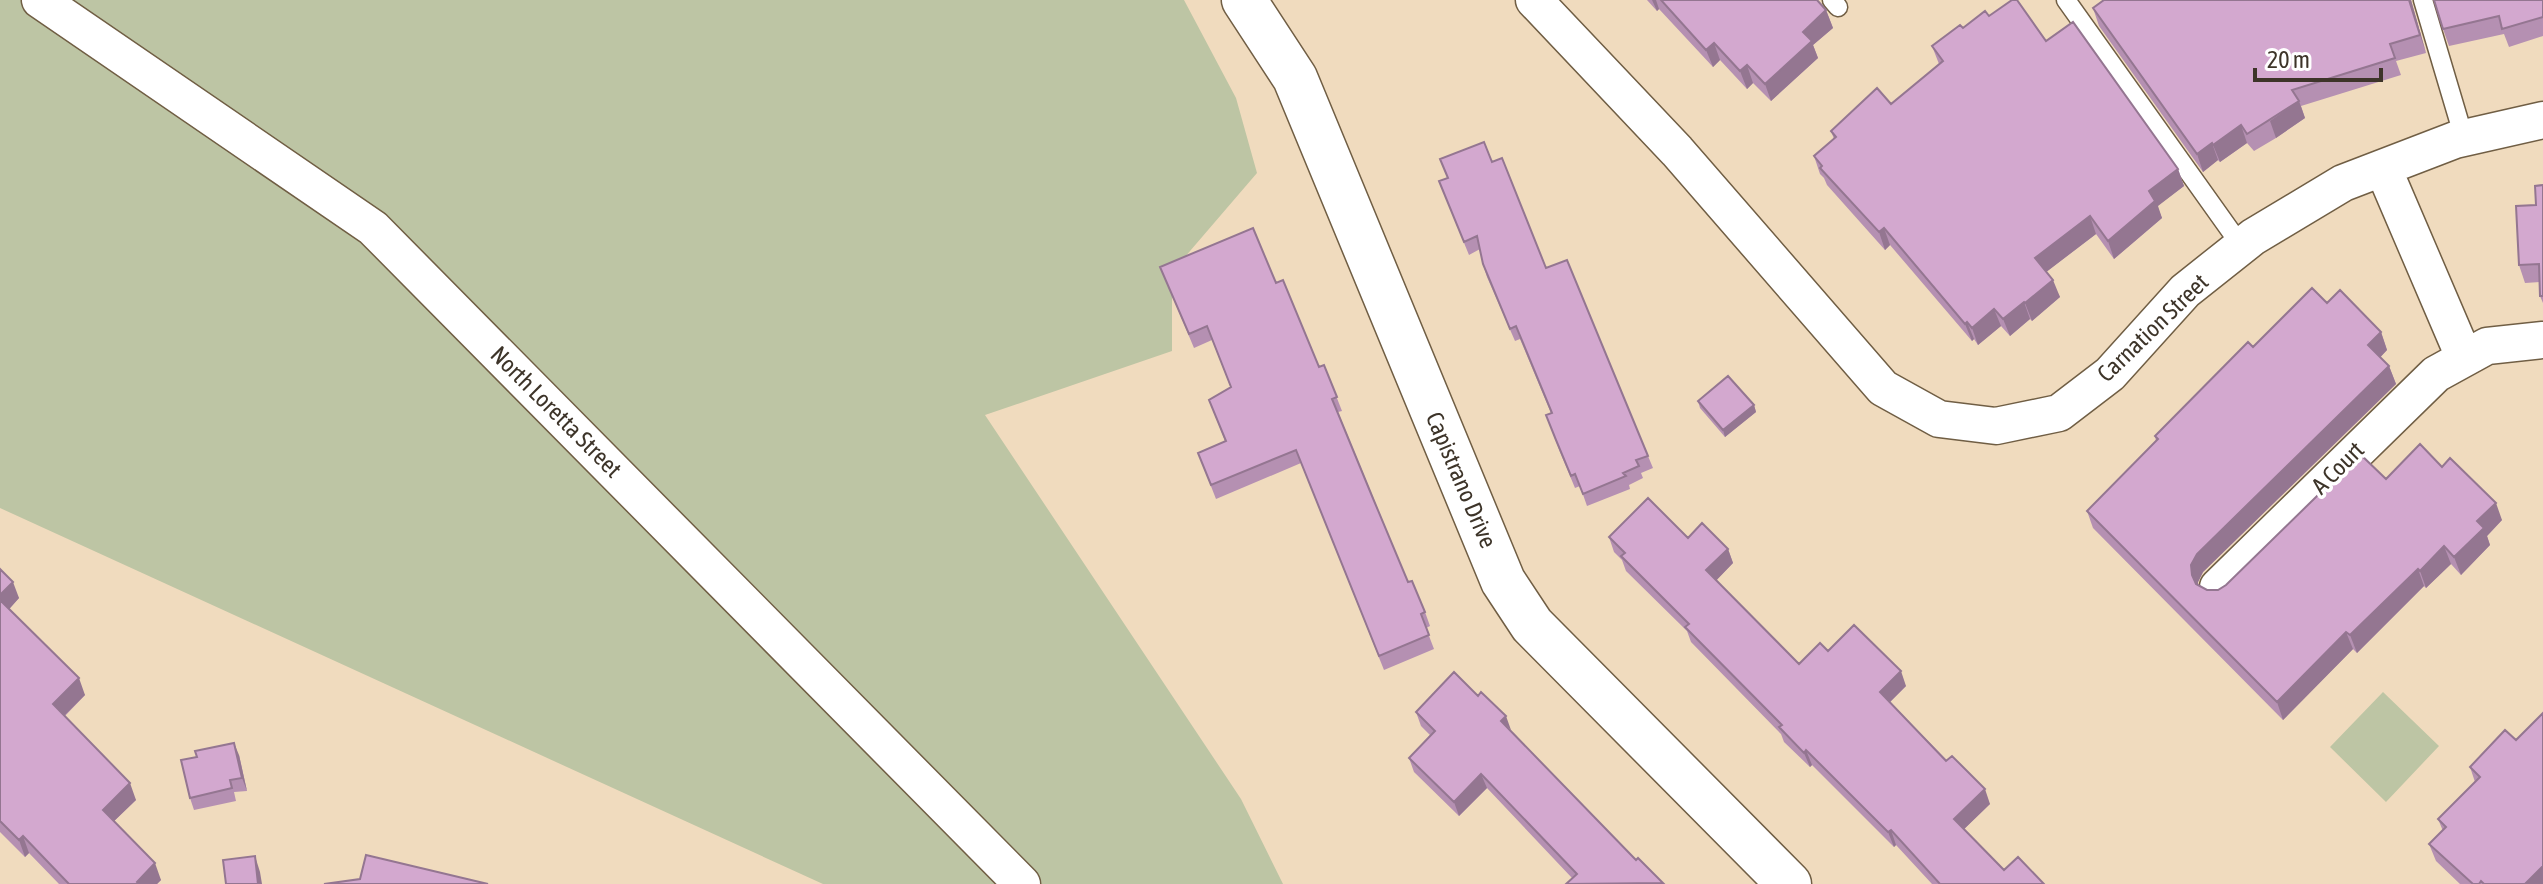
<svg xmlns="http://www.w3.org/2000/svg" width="2543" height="884" font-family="'Asap Condensed',sans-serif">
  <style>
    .green { fill: #bdc5a4 }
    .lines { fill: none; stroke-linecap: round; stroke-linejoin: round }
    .service-casing { stroke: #705e44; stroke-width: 21 }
    .minor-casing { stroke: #705e44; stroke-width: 39 }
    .tertiary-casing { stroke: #705e44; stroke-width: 47 }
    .service { stroke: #fff; stroke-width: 18 }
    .minor { stroke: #fff; stroke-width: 36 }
    .tertiary { stroke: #fff; stroke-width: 44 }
    .wall { fill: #b590b2 }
    .shaded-wall { fill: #947691 }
    .building { fill: #d3a8cf; stroke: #947691; stroke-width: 2 }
    .labels { text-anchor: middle; stroke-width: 7; stroke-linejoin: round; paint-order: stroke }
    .street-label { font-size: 24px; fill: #3d3429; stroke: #fff }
  </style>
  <rect width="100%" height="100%" fill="#f0dbbe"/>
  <path class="green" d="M 0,0 L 1184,0 L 1236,98 L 1257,173 L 1172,272 L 1172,351 L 985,415 L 1241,799 L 1283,884 L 823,884 L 0,508 Z
    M 2383,692 L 2439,746 L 2386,802 L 2330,747 Z"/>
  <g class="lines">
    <g class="service-casing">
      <path id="service" d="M 1832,0 L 1838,7
        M 2066,0 L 2242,247
        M 2423,0 L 2464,138"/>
    </g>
    <g class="minor-casing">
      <path id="minor" d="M 40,0 L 373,228 L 1022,884
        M 1534,0 L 1677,151 L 1883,388 L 1939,419 L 1996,426 L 2059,413 L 2110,374 L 2185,291 L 2253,237 L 2343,183 L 2455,140 L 2543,120
        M 2383,168 L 2464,357
        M 2218,587 L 2436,374 L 2487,346 L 2543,340"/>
    </g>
    <g class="tertiary-casing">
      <path id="tertiary" d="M 1244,0 L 1295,78 L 1503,581 L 1532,625 L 1789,884"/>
    </g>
    <use href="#service" class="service"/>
    <use href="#minor" class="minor"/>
    <use href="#tertiary" class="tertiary"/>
  </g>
  <path class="wall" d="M 1647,0 L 1817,0 L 1826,10 L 1833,28 L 1813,45 L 1818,58 L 1771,101 L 1753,83 L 1747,89 L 1720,60 L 1713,67 L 1659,9 L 1657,11 Z
    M 2104,0 L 2411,0 L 2426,53 L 2396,61 L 2401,75 L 2301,106 L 2305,118 L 2276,138 L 2254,151 L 2247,143 L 2220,162 L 2218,160 L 2203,172 L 2099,26 L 2093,8 Z
    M 2543,0 L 2543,36 L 2509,47 L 2504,34 L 2449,46 L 2443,29 Z
    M 1989,16 L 2046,41 L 2178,169 L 2184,186 L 2157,206 L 2162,218 L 2114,259 L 2096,234 L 2046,272 L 2060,297 L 2032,321 L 2030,319 L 2010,336 L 2001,326 L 1978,345 L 1974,339 L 1972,341 L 1890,245 L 1885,250 L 1827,185 L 1824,178 L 1820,174 L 1814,156 L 1834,139 L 1831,131 L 1891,104 L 1939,64 L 1932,46 L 1963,28 Z
    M 1492,162 L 1546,268 L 1648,456 L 1653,468 L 1641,473 L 1643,478 L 1629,485 L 1630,489 L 1587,506 L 1580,486 L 1575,488 L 1560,452 L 1546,415 L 1551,413 L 1520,339 L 1515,341 L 1487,277 L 1483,264 L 1480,249 L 1469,255 L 1444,194 Z
    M 2543,185 L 2543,303 L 2540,296 L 2540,282 L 2525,283 L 2519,265 L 2536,205 Z
    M 1160,267 L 1276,283 L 1319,367 L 1324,365 L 1342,411 L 1338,412 L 1408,582 L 1425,612 L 1430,626 L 1426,628 L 1434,649 L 1384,670 L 1301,463 L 1216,499 L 1198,453 L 1225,441 L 1209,400 L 1231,388 L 1212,340 L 1194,348 Z
    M 2327,303 L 2381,332 L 2387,350 L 2380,357 L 2389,366 L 2396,384 L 2203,572 L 2198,582 L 2198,584 L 2207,590 L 2218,590 L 2386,479 L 2442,467 L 2502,520 L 2487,536 L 2490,545 L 2461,575 L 2451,564 L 2426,588 L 2424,586 L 2357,653 L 2353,649 L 2283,720 L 2093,528 L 2087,511 L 2156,441 L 2155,436 L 2253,347 Z
    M 1698,401 L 1754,405 L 1756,412 L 1725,437 L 1700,408 Z
    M 1609,537 L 1688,538 L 1728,549 L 1733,563 L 1716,580 L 1799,664 L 1828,651 L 1906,686 L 1890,702 L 1990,804 L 1964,829 L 2004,870 L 2044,884 L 1932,884 L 1896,845 L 1894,847 L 1812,765 L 1810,767 L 1784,742 L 1781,734 L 1691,642 L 1687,631 L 1626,571 L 1622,560 L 1614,552 Z
    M 0,569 L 19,598 L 9,609 L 85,695 L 65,716 L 136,800 L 114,821 L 161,880 L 157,884 L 59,884 L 29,853 L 25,857 L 0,832 Z
    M 1416,712 L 1511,731 L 1636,860 L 1663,883 L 1572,878 L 1487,788 L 1459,816 L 1414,772 L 1409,758 L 1430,735 L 1421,726 Z
    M 2505,730 L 2543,884 L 2460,884 L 2436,861 L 2429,844 L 2443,831 L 2438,819 L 2475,782 L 2470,767 Z
    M 239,755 L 247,791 L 234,792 L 236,801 L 194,810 L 190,798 Z"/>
  <path class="shaded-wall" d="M 1652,0 L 1656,0 L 1659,9 L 1657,11 Z
    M 2409,0 L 2411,0 L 2426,53 L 2420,35 Z
    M 1826,10 L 1833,28 L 1813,45 L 1818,58 L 1771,101 L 1765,84 L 1803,32 Z
    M 1714,43 L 1720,60 L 1713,67 L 1706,50 Z
    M 1747,65 L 1753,83 L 1747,89 L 1740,71 Z
    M 2299,101 L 2305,118 L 2276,138 L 2270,121 Z
    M 2241,125 L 2247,143 L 2220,162 L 2213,145 Z
    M 2212,143 L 2218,160 L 2203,172 L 2197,154 Z
    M 2178,169 L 2184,186 L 2158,206 L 2162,218 L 2114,259 L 2108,241 L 2149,191 Z
    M 2090,216 L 2096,234 L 2041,276 L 2035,258 Z
    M 1884,228 L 1890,245 L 1885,250 L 1879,232 Z
    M 2053,280 L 2060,297 L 2032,321 L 2025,303 Z
    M 2024,302 L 2030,319 L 2010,336 L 2003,319 Z
    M 1994,309 L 2001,326 L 1978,345 L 1972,328 Z
    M 1967,322 L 1974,339 L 1972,341 L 1965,324 Z
    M 2381,332 L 2387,350 L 2375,363 L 2368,345 Z
    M 2389,366 L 2396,384 L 2203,572 L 2198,582 L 2198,593 L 2192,575 L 2191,565 L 2197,554 Z
    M 1754,405 L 1756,412 L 1725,437 L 1723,430 Z
    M 2496,503 L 2502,520 L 2487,536 L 2490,545 L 2461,575 L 2454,557 L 2477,521 Z
    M 2444,546 L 2451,564 L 2426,588 L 2420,571 Z
    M 1728,549 L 1733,563 L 1712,585 L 1706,570 Z
    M 2418,569 L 2424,586 L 2357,653 L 2350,635 Z
    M 13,582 L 19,598 L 4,615 L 0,604 L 0,595 Z
    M 2346,632 L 2353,649 L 2283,720 L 2277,702 Z
    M 1901,671 L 1906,686 L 1885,707 L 1880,692 Z
    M 79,678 L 85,695 L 59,721 L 53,704 Z
    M 1506,716 L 1511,730 L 1501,721 Z
    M 234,743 L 239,755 L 247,791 L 242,778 Z
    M 1806,750 L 1812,765 L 1810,767 L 1804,753 Z
    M 1481,774 L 1487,788 L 1459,816 L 1454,802 Z
    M 130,783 L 136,800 L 109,826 L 103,810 Z
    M 1985,789 L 1990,804 L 1959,834 L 1954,819 Z
    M 1891,830 L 1896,845 L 1894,847 L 1888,832 Z
    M 23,836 L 29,853 L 25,857 L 19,840 Z
    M 255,856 L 260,872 L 262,884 L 258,884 Z
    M 155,863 L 161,880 L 157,884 L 138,884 L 137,882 Z
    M 2543,866 L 2543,884 L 2525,884 Z"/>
  <path class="building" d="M 1661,0 L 1817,0 L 1826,10 L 1803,32 L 1812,41 L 1765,84 L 1747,65 L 1740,71 L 1714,43 L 1706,50 Z
    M 2012,0 L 2017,0 L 2046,41 L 2073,22 L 2178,169 L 2149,191 L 2155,201 L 2108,241 L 2090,216 L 2035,258 L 2053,280 L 2025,303 L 2024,302 L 2003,319 L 1994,309 L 1972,328 L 1967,322 L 1965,324 L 1884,228 L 1879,232 L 1820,168 L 1822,166 L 1814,156 L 1836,137 L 1831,131 L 1877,88 L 1891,104 L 1943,61 L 1932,46 L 1960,25 L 1963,28 L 1985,11 L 1989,16 Z
    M 2104,0 L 2409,0 L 2420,35 L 2390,44 L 2395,58 L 2292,90 L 2299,101 L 2247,134 L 2241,125 L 2213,145 L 2212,143 L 2197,154 L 2093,8 Z
    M 2434,0 L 2543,0 L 2543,17 L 2502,29 L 2499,16 L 2443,29 Z
    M 1484,142 L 1492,162 L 1502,158 L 1546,268 L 1567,260 L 1648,456 L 1636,460 L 1639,466 L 1623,473 L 1626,476 L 1583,494 L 1575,474 L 1571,476 L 1556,440 L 1546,415 L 1552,413 L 1516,326 L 1510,329 L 1483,264 L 1477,236 L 1464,242 L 1439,181 L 1448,178 L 1440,159 Z
    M 2543,185 L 2543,296 L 2540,296 L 2539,264 L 2519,265 L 2516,206 L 2536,205 L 2535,186 Z
    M 1253,228 L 1276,283 L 1283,280 L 1319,367 L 1324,365 L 1337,397 L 1332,399 L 1372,496 L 1408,582 L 1412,581 L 1425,612 L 1421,614 L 1429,635 L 1379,656 L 1296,450 L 1211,485 L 1198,453 L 1226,441 L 1209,400 L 1231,387 L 1207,326 L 1189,334 L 1160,267 Z
    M 2312,288 L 2327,303 L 2340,290 L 2381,332 L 2368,345 L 2389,366 L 2197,554 L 2191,565 L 2192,575 L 2196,584 L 2207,590 L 2218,590 L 2226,585 L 2360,454 L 2386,479 L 2420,444 L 2442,467 L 2450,458 L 2496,503 L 2477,521 L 2484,528 L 2454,557 L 2444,546 L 2420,571 L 2418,569 L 2350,635 L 2346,632 L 2277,702 L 2087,511 L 2158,439 L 2155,436 L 2248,342 L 2253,347 Z
    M 1728,376 L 1754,405 L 1723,430 L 1698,401 Z
    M 1648,498 L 1688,538 L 1702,523 L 1728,549 L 1706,570 L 1799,664 L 1820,643 L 1828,651 L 1854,625 L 1901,671 L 1880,692 L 1946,761 L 1952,756 L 1985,789 L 1954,819 L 2004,870 L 2018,857 L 2044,884 L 1940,884 L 1891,830 L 1888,832 L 1806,750 L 1804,753 L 1779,727 L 1782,725 L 1685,627 L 1689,624 L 1621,556 L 1625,553 L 1609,537 Z
    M 0,569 L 13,582 L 0,595 Z
    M 0,600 L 79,678 L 53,704 L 130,783 L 103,810 L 155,863 L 137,882 L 139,884 L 69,884 L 23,836 L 19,840 L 0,821 Z
    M 1454,672 L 1478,696 L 1481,692 L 1506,716 L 1501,721 L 1636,860 L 1638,858 L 1663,883 L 1566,884 L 1577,874 L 1481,774 L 1454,802 L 1409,758 L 1435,731 L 1416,712 Z
    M 2543,713 L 2543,866 L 2525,884 L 2484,884 L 2481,881 L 2479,884 L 2473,884 L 2429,844 L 2446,827 L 2438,819 L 2480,777 L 2470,767 L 2505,730 L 2516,740 Z
    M 234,743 L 242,778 L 230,780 L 232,788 L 190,798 L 181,760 L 197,757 L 195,751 Z
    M 366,855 L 488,884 L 324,884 L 360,879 Z
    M 255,856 L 258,884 L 226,884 L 223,860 Z"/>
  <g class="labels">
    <g class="street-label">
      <text transform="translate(2153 328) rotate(-44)" y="8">Carnation Street</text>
      <text transform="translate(556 412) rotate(45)" y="8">North Loretta Street</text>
      <text transform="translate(2338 468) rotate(-45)" y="8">A Court</text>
      <text transform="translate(1461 480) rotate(67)" y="8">Capistrano Drive</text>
    </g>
  </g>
  <path d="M2255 68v12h126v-12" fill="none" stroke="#3d3429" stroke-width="4"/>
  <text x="2267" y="68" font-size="24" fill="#3d3429" stroke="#ffffff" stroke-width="6" paint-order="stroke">20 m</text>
</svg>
